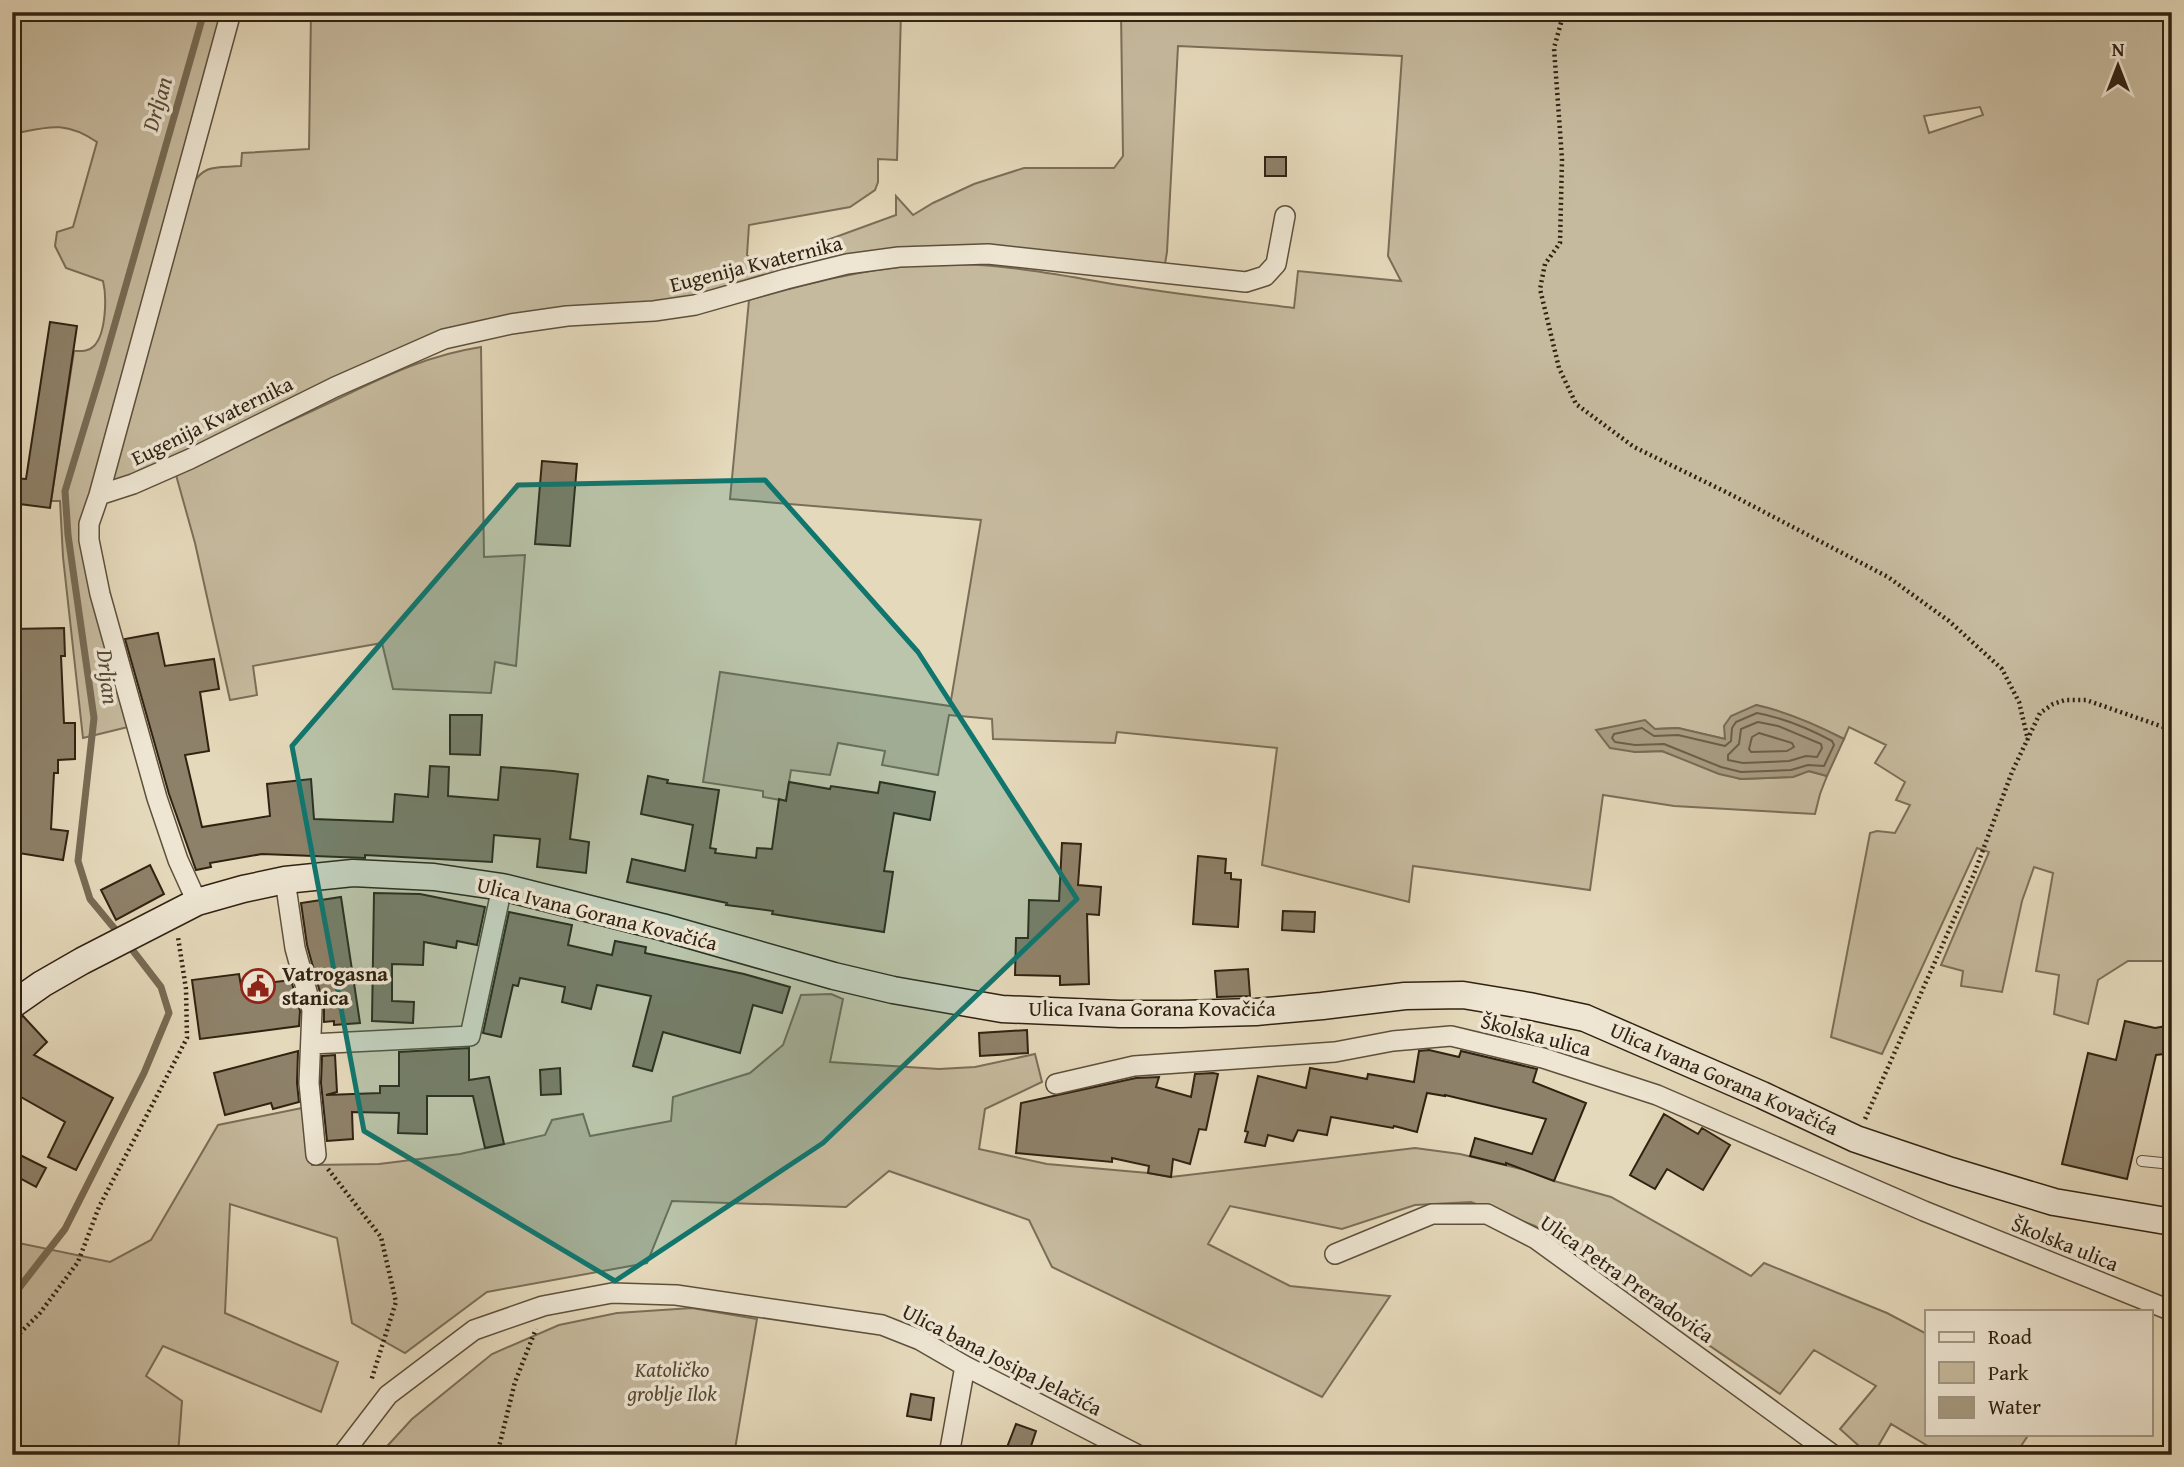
<svg xmlns="http://www.w3.org/2000/svg" width="2184" height="1467" font-family="'Gentium Book Plus',serif">
  <style>
    .green { fill: #c6ba9e; stroke: #7b6e58; stroke-width: 2; fill-rule: evenodd }
    .water { fill: #a79b81; stroke: #776b54; stroke-width: 2 }
    .lines { fill: none; stroke-linecap: round; stroke-linejoin: round }
    .shore { stroke: #6c5e49; stroke-width: 2 }
    .stream { stroke: #776b54; stroke-width: 7 }
    .building { fill: #8e8169; stroke: #302211; stroke-width: 2 }
    .lane-casing { stroke: #5d503c; stroke-width: 12 }
    .street-casing { stroke: #5d503c; stroke-width: 22 }
    .secondary-casing { stroke: #302211; stroke-width: 29 }
    .path { stroke: #302211; stroke-width: 4.5; stroke-dasharray: 2 3.5; stroke-linecap: butt }
    .lane { stroke: #eee6d3; stroke-width: 10 }
    .street { stroke: #eee6d3; stroke-width: 19 }
    .secondary { stroke: #eee6d3; stroke-width: 26 }
    .marked { fill: #0f766e; fill-opacity: 0.2; stroke: #0f766e; stroke-width: 5; stroke-linejoin: round }
    .labels { text-anchor: middle; stroke-width: 7; stroke-linejoin: round; paint-order: stroke }
    .street-label { font-size: 21px; fill: #302211; stroke: #eee6d3 }
    .poi-label { font-size: 21px; font-weight: bold; fill: #302211; stroke: #eee6d3; text-anchor: start }
    .park-label { font-size: 21px; font-style: italic; fill: #564834; stroke: #eee6d3 }
    .water-label { font-size: 23px; font-style: italic; fill: #5a4c38; stroke: #eee6d3 }
  </style>
  <rect width="100%" height="100%" fill="#e5d9bb"/>
  <filter id="stains"><feTurbulence type="fractalNoise" baseFrequency=".00286" numOctaves="4"/><feColorMatrix values="0 0 0 0 .2 0 0 0 0 .09 0 0 0 0 .02 0 0 0 .5 -.17"/></filter>
  <radialGradient id="worn" r=".72"><stop offset=".6" stop-color="#630" stop-opacity="0"/><stop offset="1" stop-color="#630" stop-opacity=".3"/></radialGradient>
  <path class="green" d="M 12,12 L 225,12 L 84,522 L 128,727 L 83,738 L 63,557 L 60,501 L 51,501 L 74,351 C 81,351 88,352 94,346 C 106,334 107,297 103,281 L 66,268 L 55,246 L 57,232 L 73,227 L 97,142 C 64,120 48,127 12,134 Z
    M 311,12 L 901,12 L 897,160 L 878,159 L 878,182 L 875,190 L 850,207 L 749,225 L 747,255 L 756,266 L 896,215 L 896,196 L 913,215 L 933,203 L 974,184 L 1024,168 L 1114,168 L 1123,156 L 1121,12 L 2172,12 L 2172,961 L 2128,961 L 2098,980 L 2088,1024 L 2054,1014 L 2059,975 L 2036,971 L 2053,873 L 2034,867 L 2022,901 L 2002,992 L 1961,986 L 1963,971 L 1941,965 L 1989,852 L 1977,848 L 1882,1054 L 1831,1037 L 1870,833 L 1877,831 L 1895,833 L 1910,805 L 1896,800 L 1905,782 L 1875,763 L 1886,745 L 1849,727 L 1844,739 C 1815,724 1788,712 1756,705 L 1725,739 L 1678,728 L 1655,729 L 1635,752 L 1662,751 L 1740,779 L 1793,777 L 1808,771 L 1827,776 L 1820,794 L 1815,814 L 1674,806 L 1603,795 L 1590,890 L 1413,866 L 1409,902 L 1262,865 L 1277,748 L 1117,732 L 1115,743 L 993,739 L 992,719 L 949,715 L 938,775 L 882,765 L 885,751 L 838,743 L 830,775 L 791,770 L 786,801 L 763,797 L 763,791 L 703,782 L 720,672 L 950,706 L 981,520 L 730,499 L 749,300 C 806,284 862,269 921,265 C 992,260 1056,275 1126,286 C 1182,295 1238,301 1294,308 L 1298,271 L 1401,281 L 1388,256 L 1402,56 L 1178,46 L 1167,252 L 1164,270 L 964,248 L 677,304 L 521,320 L 271,412 L 111,484 L 191,186 C 205,163 217,168 241,166 L 242,153 L 309,149 ZM 1980,107 L 1983,115 L 1929,133 L 1924,116 Z
    M 481,347 L 484,557 L 525,555 L 516,666 L 495,662 L 491,693 L 393,689 L 382,643 L 253,666 L 257,695 L 230,700 L 195,543 L 176,475 C 221,453 266,432 312,411 C 369,385 416,357 481,347 Z
    M 831,994 L 843,999 L 830,1062 L 939,1069 L 975,1067 L 1035,1054 L 1042,1082 L 985,1109 L 979,1149 L 1047,1164 L 1148,1173 L 1171,1177 L 1415,1148 L 1460,1154 L 1525,1170 L 1554,1181 L 1611,1197 L 1751,1276 L 1764,1263 L 1887,1313 L 1927,1334 L 1927,1434 L 2029,1434 L 2015,1455 L 1943,1455 L 1891,1424 L 1873,1455 L 1869,1455 L 1840,1429 L 1876,1386 L 1814,1350 L 1780,1394 L 1535,1226 L 1471,1202 L 1415,1205 L 1342,1229 L 1230,1206 L 1208,1244 L 1290,1286 L 1390,1296 L 1322,1397 L 1052,1267 L 1029,1220 L 889,1171 L 846,1207 L 672,1201 L 647,1263 L 487,1292 L 405,1353 L 352,1323 L 337,1238 L 230,1204 L 225,1313 L 338,1362 L 321,1412 L 163,1346 L 146,1376 L 182,1401 L 178,1455 L 12,1455 L 12,1251 L 19,1243 L 110,1262 L 151,1240 L 218,1125 L 302,1108 L 312,1165 L 379,1164 L 460,1154 L 545,1135 L 552,1120 L 583,1114 L 590,1136 L 671,1121 L 673,1097 L 750,1073 L 783,1045 L 801,995 Z
    M 692,1308 L 757,1319 L 734,1455 L 379,1455 L 412,1419 L 492,1354 L 559,1325 L 617,1313 Z"/>
  <path class="water" d="M 1756,705 C 1788,712 1815,724 1844,739 L 1827,776 L 1809,771 L 1793,777 L 1741,779 L 1719,774 L 1662,751 L 1635,752 L 1610,748 L 1596,730 L 1645,720 L 1655,729 L 1678,728 L 1725,739 L 1724,726 L 1731,716 Z"/>
  <g class="lines">
    <path class="shore" d="M 1757,713 C 1784,718 1808,728 1832,741 L 1834,745 L 1824,766 L 1808,765 L 1791,770 L 1741,772 L 1721,767 L 1664,744 L 1635,745 L 1615,742 L 1612,738 L 1614,734 L 1642,728 L 1654,736 L 1678,735 L 1725,746 L 1731,741 L 1732,728 L 1736,722 Z
      M 1758,722 L 1778,726 L 1821,744 L 1822,748 L 1817,757 L 1806,756 L 1789,761 L 1743,763 L 1728,760 L 1728,755 L 1739,744 L 1741,729 Z
      M 1759,733 L 1792,743 L 1794,747 L 1787,751 L 1751,752 L 1749,749 L 1752,737 Z"/>
    <path class="stream" d="M 119,934 L 90,899 L 78,861 L 94,718 L 68,535 L 65,491 L 102,369 L 204,12
      M 12,1297 L 65,1229 L 144,1073 L 169,1013 L 161,987 L 127,943"/>
  </g>
  <path class="building" d="M 1265,157 L 1286,157 L 1286,176 L 1265,176 Z
    M 50,322 L 77,326 L 50,508 L 12,503 L 12,478 L 26,479 Z
    M 542,461 L 577,464 L 570,546 L 535,544 Z
    M 64,628 L 65,656 L 61,656 L 64,723 L 75,723 L 75,759 L 58,760 L 58,773 L 54,773 L 51,829 L 68,831 L 63,860 L 12,852 L 12,629 Z
    M 158,633 L 165,666 L 214,659 L 219,689 L 200,692 L 209,751 L 185,755 L 202,827 L 270,816 L 267,784 L 311,779 L 314,819 L 393,822 L 395,794 L 428,797 L 430,766 L 449,767 L 448,796 L 498,800 L 501,767 L 553,771 L 578,774 L 570,839 L 589,842 L 586,873 L 537,867 L 540,839 L 494,835 L 492,862 L 365,855 L 365,858 L 262,854 L 210,863 L 211,867 L 196,870 L 169,794 L 125,639 Z
    M 450,715 L 482,715 L 480,755 L 450,754 Z
    M 648,776 L 668,780 L 667,783 L 719,790 L 710,848 L 716,849 L 715,853 L 756,858 L 757,848 L 772,849 L 779,799 L 786,801 L 789,782 L 830,789 L 831,786 L 878,793 L 880,782 L 935,792 L 930,820 L 894,813 L 884,871 L 893,872 L 884,932 L 772,914 L 773,911 L 726,905 L 727,903 L 627,882 L 632,859 L 685,871 L 693,825 L 641,814 Z
    M 1062,843 L 1081,844 L 1078,885 L 1101,887 L 1099,915 L 1087,914 L 1089,984 L 1060,985 L 1060,976 L 1015,975 L 1016,938 L 1028,938 L 1029,900 L 1059,901 Z
    M 1198,856 L 1226,859 L 1225,873 L 1231,873 L 1231,879 L 1241,880 L 1238,927 L 1193,924 Z
    M 150,865 L 164,894 L 116,920 L 101,890 Z
    M 374,893 L 420,894 L 485,907 L 477,945 L 457,941 L 456,948 L 424,942 L 423,965 L 392,964 L 392,1001 L 414,1002 L 413,1023 L 372,1021 Z
    M 341,897 L 360,1023 L 334,1025 L 334,1021 L 324,1022 L 324,1007 L 307,945 L 301,903 Z
    M 1283,911 L 1315,912 L 1314,932 L 1282,930 Z
    M 509,912 L 572,925 L 568,945 L 612,955 L 615,941 L 646,947 L 645,953 L 744,974 L 790,987 L 782,1013 L 753,1005 L 740,1053 L 663,1032 L 652,1071 L 633,1066 L 651,996 L 597,985 L 591,1009 L 562,1002 L 565,987 L 520,978 L 518,986 L 513,985 L 501,1037 L 483,1033 Z
    M 1248,969 L 1250,996 L 1217,997 L 1215,971 Z
    M 239,974 L 241,986 L 291,980 L 300,1011 L 299,1026 L 200,1039 L 192,980 Z
    M 23,1016 L 47,1042 L 34,1055 L 113,1098 L 76,1170 L 48,1157 L 65,1122 L 12,1092 L 12,1021 Z
    M 2125,1021 L 2155,1028 L 2172,1025 L 2172,1053 L 2156,1055 L 2127,1179 L 2062,1164 L 2088,1053 L 2116,1060 Z
    M 1027,1030 L 1028,1053 L 980,1056 L 979,1033 Z
    M 469,1048 L 469,1080 L 489,1077 L 504,1144 L 485,1148 L 473,1096 L 427,1096 L 427,1134 L 398,1133 L 399,1113 L 352,1112 L 353,1139 L 327,1141 L 321,1083 L 322,1056 L 335,1055 L 337,1092 L 326,1095 L 380,1093 L 380,1086 L 399,1086 L 399,1052 Z
    M 1429,1050 L 1459,1057 L 1461,1051 L 1537,1069 L 1533,1082 L 1586,1103 L 1554,1181 L 1506,1163 L 1506,1165 L 1470,1156 L 1475,1138 L 1532,1154 L 1546,1119 L 1445,1095 L 1445,1096 L 1427,1093 L 1417,1132 L 1394,1126 L 1393,1128 L 1331,1117 L 1327,1135 L 1298,1130 L 1293,1141 L 1268,1135 L 1265,1146 L 1245,1142 L 1248,1132 L 1245,1131 L 1258,1076 L 1306,1088 L 1310,1068 L 1367,1079 L 1368,1074 L 1414,1082 L 1419,1051 Z
    M 298,1051 L 297,1083 L 299,1102 L 273,1109 L 271,1103 L 225,1115 L 214,1073 Z
    M 560,1068 L 561,1094 L 541,1095 L 540,1070 Z
    M 1213,1073 L 1218,1074 L 1206,1130 L 1199,1129 L 1190,1164 L 1173,1159 L 1171,1177 L 1148,1173 L 1149,1166 L 1112,1158 L 1112,1162 L 1016,1153 L 1021,1103 L 1136,1078 L 1159,1077 L 1156,1087 L 1191,1097 L 1195,1074 Z
    M 1664,1114 L 1698,1134 L 1702,1128 L 1730,1145 L 1703,1190 L 1667,1169 L 1655,1189 L 1630,1175 Z
    M 12,1151 L 46,1168 L 36,1187 L 12,1174 Z
    M 911,1394 L 934,1398 L 931,1420 L 907,1416 Z
    M 1016,1424 L 1036,1431 L 1028,1455 L 1004,1455 Z"/>
  <g class="lines">
    <g class="lane-casing">
      <path id="lane" d="M 2142,1161 L 2172,1164"/>
    </g>
    <g class="street-casing">
      <path id="street" d="M 99,495 L 133,484 L 190,459 L 335,387 L 444,339 L 511,324 L 567,316 L 654,311 L 695,305 L 786,279 L 847,264 L 899,257 L 988,254 L 1246,282 L 1265,276 L 1276,264 L 1285,216
        M 285,880 L 295,948 L 312,1010 L 309,1083 L 316,1155
        M 197,902 L 178,860 L 157,798 L 100,594 L 89,540 L 89,524 L 99,495 L 231,12
        M 311,1044 L 470,1036 L 502,887
        M 1056,1084 L 1134,1066 L 1335,1052 L 1393,1041 L 1451,1036 L 1543,1058 L 1657,1095 L 1924,1211 L 2172,1311
        M 1335,1254 L 1432,1214 L 1487,1214 L 1536,1239 L 1833,1455
        M 342,1455 L 388,1395 L 474,1330 L 543,1306 L 612,1293 L 676,1295 L 882,1325 L 920,1340 L 965,1366 L 1138,1455
        M 949,1455 L 965,1366"/>
    </g>
    <g class="secondary-casing">
      <path id="secondary" d="M 12,1005 L 42,984 L 82,961 L 197,902 L 243,889 L 285,880 L 353,873 L 434,877 L 502,887 L 662,927 L 834,976 L 893,990 L 1002,1009 L 1120,1014 L 1181,1014 L 1256,1012 L 1322,1006 L 1405,996 L 1463,995 L 1529,1006 L 1585,1018 L 1762,1095 L 1856,1139 L 1951,1171 L 2054,1202 L 2172,1222"/>
    </g>
    <path class="path" d="M 1564,12 L 1554,48 L 1562,159 L 1560,243 L 1545,264 L 1540,289 L 1559,368 L 1576,404 L 1634,447 L 1728,493 L 1888,577 L 1949,621 L 2002,669 L 2019,702 L 2028,740
      M 1865,1119 L 1974,874 L 2012,772 L 2040,713 L 2053,704 L 2065,700 L 2086,700 L 2172,730
      M 328,1169 L 381,1237 L 396,1302 L 371,1381
      M 12,1341 L 40,1313 L 78,1262 L 99,1207 L 187,1038 L 186,989 L 178,937
      M 497,1455 L 515,1382 L 536,1329"/>
    <use href="#lane" class="lane"/>
    <use href="#street" class="street"/>
    <use href="#secondary" class="secondary"/>
  </g>
  <path class="marked" d="M 765,480 L 918,652 L 1077,899 L 823,1143 L 615,1281 L 364,1131 L 292,746 L 518,485 Z"/>
  <defs>
    <g id="civic-ring" transform="scale(1.75)"><circle r="9.5" fill="#eee6d3" stroke="#8f2418" stroke-width="1.5"/><path d="M-.6-6.5H3V-4.5H.6V-3L4-1V1h2V6H-6V1h2V-1L-.6-3ZM-1.2 2.5V6h2.4V2.5Z" fill="#8f2418"/></g>
  </defs>
  <g fill-rule="evenodd">
    <use href="#civic-ring" x="258" y="986"/>
  </g>
  <g class="labels">
    <g class="street-label">
      <text transform="translate(756 264) rotate(-14)" y="7">Eugenija Kvaternika</text>
      <text transform="translate(212 421) rotate(-26)" y="7">Eugenija Kvaternika</text>
      <text transform="translate(597 914) rotate(14)" y="7">Ulica Ivana Gorana Kovačića</text>
      <text x="1152" y="1016">Ulica Ivana Gorana Kovačića</text>
      <text transform="translate(1536 1035) rotate(15)" y="7">Školska ulica</text>
      <text transform="translate(1724 1079) rotate(24)" y="7">Ulica Ivana Gorana Kovačića</text>
      <text transform="translate(2065 1244) rotate(22)" y="7">Školska ulica</text>
      <text transform="translate(1627 1279) rotate(35)" y="7">Ulica Petra Preradovića</text>
      <text transform="translate(1002 1360) rotate(27)" y="7">Ulica bana Josipa Jelačića</text>
    </g>
    <g class="poi-label">
      <text x="282" y="981">Vatrogasna<tspan x="282" dy="24">stanica</tspan></text>
    </g>
    <g class="park-label">
      <text x="672" y="1377">Katoličko<tspan x="672" dy="24">groblje Ilok</tspan></text>
    </g>
    <g class="water-label">
      <text transform="translate(157 104) rotate(-74)" y="8">Drljan</text>
      <text transform="translate(108 677) rotate(83)" y="8">Drljan</text>
    </g>
  </g>
  <rect width="2184" height="1467" fill="none" stroke="#e5d9bb" stroke-width="42"/>
  <rect x="14" y="14" width="2156" height="1439" fill="none" stroke="#302211" stroke-width="3.5"/>
  <rect x="21" y="21" width="2142" height="1425" fill="none" stroke="#302211" stroke-width="2"/>
  <rect x="1925" y="1310" width="228" height="126" fill="#eee6d3" stroke="#a29885" stroke-width="2"/>
  <rect x="1939" y="1332" width="35" height="10" fill="#eee6d3" stroke="#a29885" stroke-width="2"/>
  <text x="1988" y="1344" font-size="21" fill="#302211">Road</text>
  <rect x="1939" y="1362" width="35" height="21" fill="#c6ba9e" stroke="#a29885" stroke-width="2"/>
  <text x="1988" y="1380" font-size="21" fill="#302211">Park</text>
  <rect x="1939" y="1397" width="35" height="21" fill="#a79b81" stroke="#a29885" stroke-width="2"/>
  <text x="1988" y="1414" font-size="21" fill="#302211">Water</text>
  <g transform="translate(2118 66)" stroke="#eee6d3" stroke-width="5" paint-order="stroke">
  <path d="M0-5L12 26L0 18L-12 26Z" fill="#302211"/>
  <text y="-10" font-size="19" font-weight="bold" text-anchor="middle" fill="#302211">N</text>
  </g>
  <rect width="100%" height="100%" filter="url(#stains)"/>
  <rect width="100%" height="100%" fill="url(#worn)"/>
</svg>
